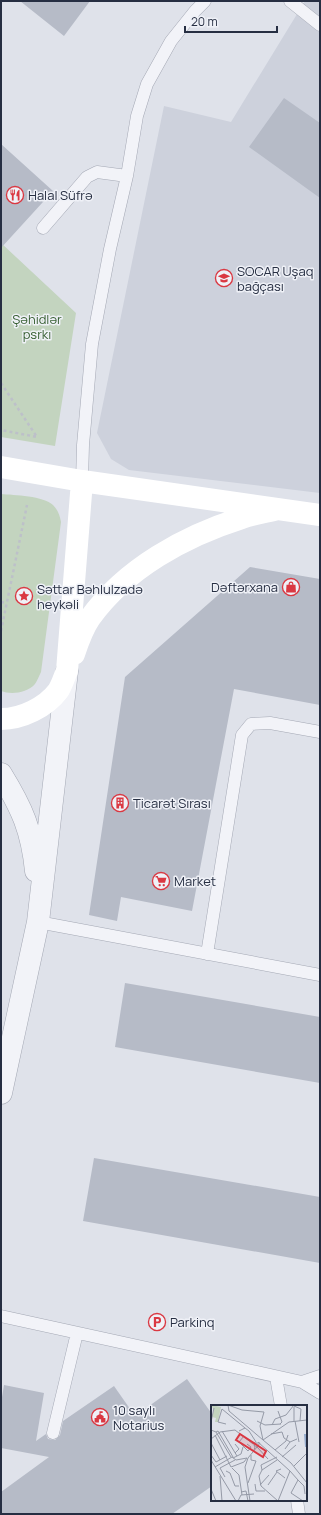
<svg xmlns="http://www.w3.org/2000/svg" width="321" height="1515" font-family="Manrope,sans-serif">
  <style>
    .built { fill: #cdd1dc }
    .green { fill: #c3d4bf }
    .building { fill: #b6bbc7 }
    .lines { fill: none; stroke-linecap: round; stroke-linejoin: round }
    .service-casing { stroke: #a4a8b4; stroke-width: 13 }
    .tertiary-casing { stroke: #a4a8b4; stroke-width: 23 }
    .path { stroke: #bdc0c9; stroke-width: 2.5; stroke-dasharray: 3 3; stroke-linecap: butt }
    .service { stroke: #f2f3f8; stroke-width: 12 }
    .tertiary { stroke: #f2f3f8; stroke-width: 22 }
    .secondary { stroke: #fff; stroke-width: 22 }
    .labels { text-anchor: middle; stroke-width: 3; stroke-linejoin: round; paint-order: stroke }
    .poi-label { font-size: 13px; fill: #262e42; stroke: #eff1f7; text-anchor: start }
    .park-label { font-size: 13px; fill: #375f32; stroke: #eff1f7 }
    .inset-river { fill: none; stroke: #96accd; stroke-width: 2 }
    .inset-road { fill: none; stroke: #959aa7; stroke-width: 1 }
    .view { fill: #da3842; fill-opacity: 0.15; stroke: #da3842; stroke-width: 2 }
    .inset-edge { fill: none; stroke: #262e42; stroke-width: 2 }
  </style>
  <rect width="100%" height="100%" fill="#dfe2ea"/>
  <path class="built" d="M 305,1 L 320,1 L 320,493 L 129,470 L 111,459 L 97,433 L 164,106 L 231,122 Z"/>
  <path class="green" d="M 1,243 L 76,313 L 55,446 L 1,437 Z
    M 1,494 C 14,495 44,496 53,505 C 58,510 60,516 61,522 L 41,672 C 39,676 37,681 35,684 C 27,693 11,695 1,691 Z"/>
  <path class="building" d="M 20,1 L 90,1 L 64,36 Z
    M 284,98 L 320,123 L 320,198 L 249,147 Z
    M 1,144 L 53,191 L 1,248 Z
    M 250,567 L 320,579 L 320,705 L 234,689 L 192,911 L 121,897 L 117,921 L 89,915 L 125,677 Z
    M 125,983 L 320,1017 L 320,1083 L 115,1047 Z
    M 94,1158 L 320,1197 L 320,1263 L 83,1221 Z
    M 187,1379 L 212,1414 L 212,1486 L 172,1514 L 1,1514 L 1,1492 L 49,1457 L 1,1448 L 1,1403 L 4,1385 L 44,1393 L 36,1441 L 46,1434 L 48,1439 L 55,1440 L 60,1435 L 63,1421 L 114,1386 L 135,1416 Z"/>
  <g class="lines">
    <g class="service-casing">
      <path id="service" d="M 290,1 L 320,25
        M 43,228 L 87,177 L 97,172 L 127,176
        M 82,481 L 83,445 L 92,344 L 110,249 L 127,176 L 137,116 L 147,84 L 171,41 L 195,11 L 205,1
        M 38,922 L 320,975
        M 207,954 L 242,735 L 251,724 L 270,723 L 320,732
        M 1,1316 L 302,1382 L 320,1376
        M 276,1377 L 281,1406
        M 302,1382 L 320,1393
        M 53,1433 L 77,1333
        M 297,1500 L 299,1514"/>
    </g>
    <g class="tertiary-casing">
      <path id="tertiary" d="M 1,774 C 22,808 32,831 36,871
        M 1,1093 L 38,922 L 67,671"/>
    </g>
    <path class="path" d="M 1,383 L 37,437 L 1,430
      M 1,602 L 7,603
      M 1,631 L 27,505"/>
    <use href="#service" class="service"/>
    <use href="#tertiary" class="tertiary"/>
    <path class="secondary" d="M 1,467 L 82,481 L 67,671 C 64,677 62,685 58,691 C 46,707 22,719 1,719
      M 82,481 L 320,515
      M 74,654 C 78,642 83,628 90,618 C 126,568 185,536 242,518 C 253,514 266,512 278,509"/>
  </g>
  <defs>
    <g id="restaurant-ring" transform="scale(0.9)"><circle r="9.5" fill="#eff1f7" stroke="#da3842" stroke-width="1.5"/><path d="M-5-6h1v4h1v-4h1v4h1v-4h1v5L-1.5 .5V6h-2V.5L-5-1ZM5-6V6H3V1.5H1.5Q1.5-4 5-6Z" fill="#da3842"/></g>
    <g id="school-ring" transform="scale(0.9)"><circle r="9.5" fill="#eff1f7" stroke="#da3842" stroke-width="1.5"/><path d="M0-5L7-2L0 1L-7-2ZM-4 1L0 2.5L4 1V4Q0 6-4 4Z" fill="#da3842"/></g>
    <g id="shop-ring" transform="scale(0.9)"><circle r="9.5" fill="#eff1f7" stroke="#da3842" stroke-width="1.5"/><path d="M-5-2.5h2.3a2.7 3.5 0 0 1 5.4 0H5L5.5 6h-11ZM-1.5-2.5h3a1.5 2.3 0 0 0-3 0Z" fill="#da3842"/></g>
    <g id="sight-ring" transform="scale(0.9)"><circle r="9.5" fill="#eff1f7" stroke="#da3842" stroke-width="1.5"/><path d="M0-6L1.8-2.2L6-1.7L2.9 1.2L3.7 5.4L0 3.3L-3.7 5.4L-2.9 1.2L-6-1.7L-1.8-2.2Z" fill="#da3842"/></g>
    <g id="building-ring" transform="scale(0.9)"><circle r="9.5" fill="#eff1f7" stroke="#da3842" stroke-width="1.5"/><path d="M-4-6H4V6H1V3H-1V6H-4ZM-2.5-4.3h1.7v1.8h-1.7ZM.8-4.3h1.7v1.8H.8ZM-2.5-1h1.7V.8h-1.7ZM.8-1h1.7V.8H.8Z" fill="#da3842"/></g>
    <g id="supermarket-ring" transform="scale(0.9)"><circle r="9.5" fill="#eff1f7" stroke="#da3842" stroke-width="1.5"/><path d="M-6-5.5h2.5l.6 2H6L4.5 2H-2.5L-4.4-4H-6ZM-1.5 3.2a1.3 1.3 0 1 0 .1 0ZM3 3.2a1.3 1.3 0 1 0 .1 0Z" fill="#da3842"/></g>
    <g id="parking-ring" transform="scale(0.9)"><circle r="9.5" fill="#eff1f7" stroke="#da3842" stroke-width="1.5"/><path d="M-3.5-5.5H1a3.5 3.5 0 0 1 0 7H-1V5.5H-3.5ZM-1-3.4V-.6H.8a1.4 1.4 0 0 0 0-2.8Z" fill="#da3842"/></g>
    <g id="civic-ring" transform="scale(0.9)"><circle r="9.5" fill="#eff1f7" stroke="#da3842" stroke-width="1.5"/><path d="M-.6-6.5H3V-4.5H.6V-3L4-1V1h2V6H-6V1h2V-1L-.6-3ZM-1.2 2.5V6h2.4V2.5Z" fill="#da3842"/></g>
  </defs>
  <g fill-rule="evenodd">
    <use href="#restaurant-ring" x="15" y="195"/>
    <use href="#school-ring" x="224" y="278"/>
    <use href="#shop-ring" x="291" y="587"/>
    <use href="#sight-ring" x="24" y="596"/>
    <use href="#building-ring" x="120" y="803"/>
    <use href="#supermarket-ring" x="161" y="881"/>
    <use href="#parking-ring" x="157" y="1322"/>
    <use href="#civic-ring" x="100" y="1417"/>
  </g>
  <g class="labels">
    <g class="poi-label">
      <text x="28" y="200">Halal Süfrə</text>
      <text x="237" y="276">SOCAR Uşaq<tspan x="237" dy="15">bağçası</tspan></text>
      <text x="278" y="592" text-anchor="end">Dəftərxana</text>
      <text x="37" y="594">Səttar Bəhlulzadə<tspan x="37" dy="15">heykəli</tspan></text>
      <text x="133" y="808">Ticarət Sırası</text>
      <text x="174" y="886">Market</text>
      <text x="170" y="1327">Parkinq</text>
      <text x="113" y="1415">10 saylı<tspan x="113" dy="15">Notarius</tspan></text>
    </g>
    <g class="park-label">
      <text x="37" y="324">Şəhidlər<tspan x="37" dy="15">psrkı</tspan></text>
    </g>
  </g>
  <g transform="translate(211 1405)">
    <rect width="96" height="96" fill="#dfe2ea"/>
    <path d="M 0,0 L 10,2 L 7,17 L 4,17 L 5,13 L 1,12 L 3,5 Z" fill="#c3d4bf"/>
    <path class="inset-river" d="M 94,29 L 95,42"/>
    <path class="inset-road" d="M 17,0 L 31,5 L 53,7 L 49,21 L 52,35M 17,0 L 18,6 L 52,35M 83,1 L 90,4 L 89,16M 67,6 L 71,17 L 69,19M 96,15 L 78,17 L 52,35 L 80,58 L 96,78M 46,16 L 54,20 L 70,19M 83,16 L 83,2M 84,16 L 88,37M 0,17 L 3,3M 15,19 L 7,17 L 11,4 L 34,23M 61,20 L 64,14 L 75,10 L 83,0M 0,25 L 5,27 L 20,52M 11,26 L 26,51M 28,26 L 34,23 L 38,26 L 45,37M 5,27 L 7,26 L 22,52M 60,29 L 71,27 L 73,33 L 79,37M 4,30 L 20,62 L 33,57 L 36,53M 33,31 L 28,37 L 37,46 L 40,42 L 36,39M 0,34 L 9,27 L 24,25 L 42,39M 47,37 L 79,66 L 67,96M 0,38 L 9,55M 24,39 L 28,44 L 24,48M 43,40 L 46,42 L 49,38 L 43,38 L 43,40 L 44,42 L 43,45M 46,42 L 57,54M 74,44 L 79,37 L 86,34M 64,45 L 75,36 L 77,30M 0,50 L 5,57 L 16,51M 66,52 L 50,60 L 51,65 L 48,71 L 50,81 L 67,96M 71,52 L 85,40M 22,53 L 30,49 L 32,42M 0,55 L 25,96M 83,61 L 96,48M 4,62 L 21,52 L 25,55 L 36,53M 21,63 L 28,70 L 31,90M 70,64 L 65,66 L 74,73M 51,65 L 66,55M 15,66 L 19,68 L 24,81 L 28,81M 79,66 L 87,75 L 80,88 L 92,96M 9,71 L 11,96M 14,72 L 9,63 L 24,55M 87,75 L 93,81 L 94,89M 37,78 L 45,56 L 40,55 L 40,50M 44,79 L 45,86 L 54,86M 49,80 L 58,70M 57,80 L 66,67M 0,84 L 5,96M 30,87 L 35,86 L 37,96M 27,96 L 30,90 L 43,89M 39,96 L 34,62 L 37,53 L 46,42"/>
    <path class="view" d="M 29,29 L 55,46 L 52,52 L 25,35 Z"/>
    <rect width="96" height="96" class="inset-edge"/>
  </g>
  <rect width="321" height="1515" fill="none" stroke="#262e42" stroke-width="4"/>
  <path d="M185 26v6h92v-6" fill="none" stroke="#262e42" stroke-width="2"/>
  <text x="191" y="26" font-size="12" fill="#262e42" stroke="#eff1f7" stroke-width="3" paint-order="stroke">20 m</text>
</svg>
